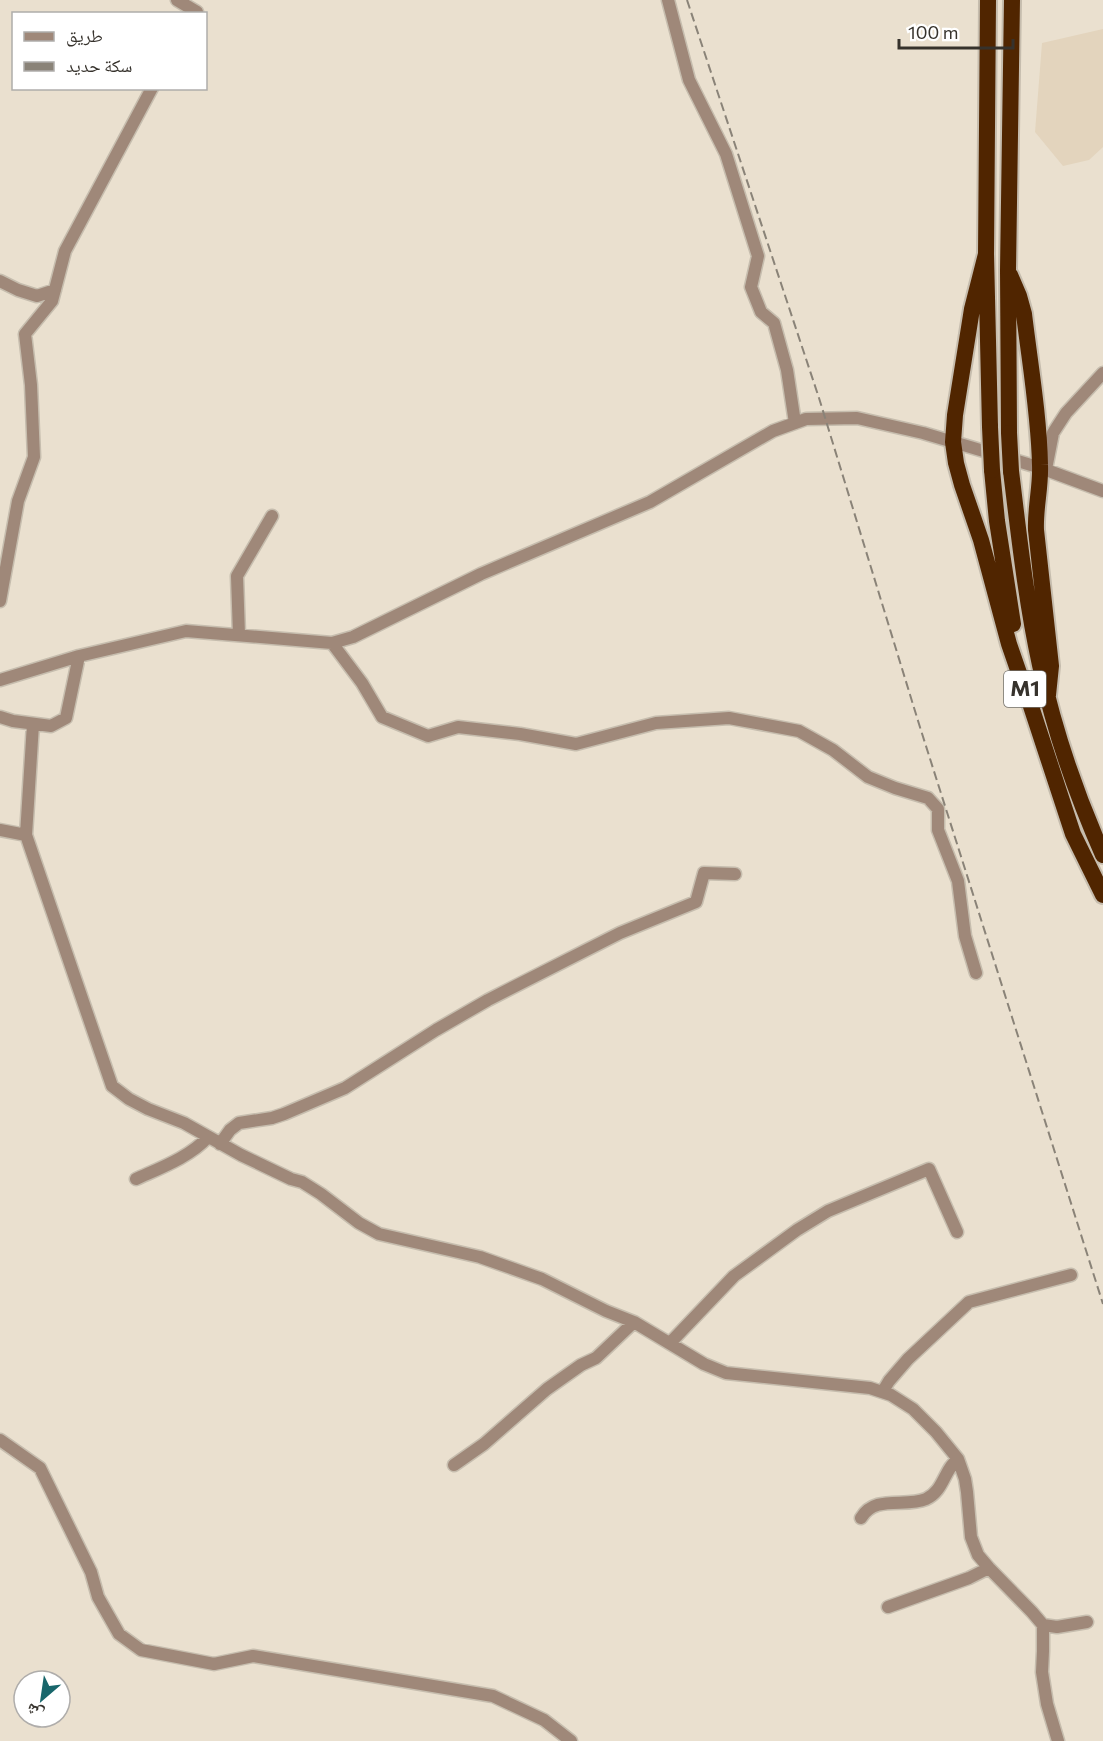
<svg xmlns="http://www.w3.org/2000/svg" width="1103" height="1741" font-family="Commissioner,'Noto Naskh Arabic',sans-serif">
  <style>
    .built { fill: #e3d4bd }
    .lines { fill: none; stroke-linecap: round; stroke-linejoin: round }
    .minor-casing { stroke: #c6bdae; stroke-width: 15 }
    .highway-casing { stroke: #c6bdae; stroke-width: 20 }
    .minor { stroke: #9f8879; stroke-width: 12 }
    .highway { stroke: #502500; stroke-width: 16 }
    .rail { stroke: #8a8378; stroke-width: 2; stroke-dasharray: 9 4.5; stroke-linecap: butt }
    .highway-bridge-casing { stroke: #c6bdae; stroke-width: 20; stroke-linecap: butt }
    .highway-bridge { stroke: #502500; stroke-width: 16 }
    .labels { text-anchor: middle; stroke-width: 5; stroke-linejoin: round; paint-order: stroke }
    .shield { fill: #fff; stroke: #72706b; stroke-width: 1.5 }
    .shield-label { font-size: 21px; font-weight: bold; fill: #36322c }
  </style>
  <rect width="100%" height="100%" fill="#eae0cf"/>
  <path class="built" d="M 1103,29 L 1103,147 L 1089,160 L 1063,166 L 1035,132 L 1042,43 Z"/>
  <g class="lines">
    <g class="minor-casing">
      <path id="minor" d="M 177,0 L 197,12
        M 668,0 L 689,80 L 726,154 L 758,256 L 751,287 L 761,312 L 774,323 L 787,370 L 795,423
        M 0,281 L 18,290 L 37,296 L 55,290
        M 1046,469 L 1053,433 L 1066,413 L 1103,373
        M 0,601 L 18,501 L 34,457 L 31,385 L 25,334 L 52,301 L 65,251 L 152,88
        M 239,635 L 237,576 L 272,516
        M 332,643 L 362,683 L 382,717 L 428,736 L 458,727 L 520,734 L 576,744 L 656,723 L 729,718 L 799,731 L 833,750 L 868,777 L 895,788 L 928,798 L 938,809 L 938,830 L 958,881 L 965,936 L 976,973
        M 0,680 L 79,656 L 186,631 L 332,643 L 353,637 L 481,574 L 650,502 L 773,431 L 806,419 L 857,418 L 923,433 L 1041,468 L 1103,491
        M 0,717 L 13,721 L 51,726 L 66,718 L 79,656
        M 0,830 L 26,835 L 112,1086 L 129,1099 L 148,1109 L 184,1123 L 241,1155 L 291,1179 L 302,1182 L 321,1194 L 359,1223 L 379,1234 L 480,1257 L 542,1279 L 606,1311 L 634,1322 L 704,1364 L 726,1373 L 870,1388 L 891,1395 L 913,1409 L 936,1432 L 958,1459 L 965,1479 L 967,1492 L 971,1537 L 978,1555 L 989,1568 L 1032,1612 L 1043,1625 L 1043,1651 L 1042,1672 L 1047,1704 L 1058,1741
        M 26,835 L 33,724
        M 220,1144 L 230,1130 L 239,1123 L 272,1118 L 284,1114 L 345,1088 L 436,1030 L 488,1000 L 620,933 L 696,902 L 704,873 L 735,874
        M 136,1179 C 160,1168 190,1157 208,1137
        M 670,1343 L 734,1276 L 797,1230 L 828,1211 L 929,1169 L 957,1232
        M 883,1391 L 889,1381 L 908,1359 L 969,1302 L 1071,1275
        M 0,1440 L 40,1468 L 91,1572 L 98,1597 L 119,1634 L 141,1650 L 214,1664 L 253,1656 L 493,1696 L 544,1720 L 571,1741
        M 454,1465 L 484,1444 L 547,1389 L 581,1365 L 596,1358 L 634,1322
        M 861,1518 C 875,1494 905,1508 926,1499 C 944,1491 944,1469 958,1459
        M 888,1607 L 969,1578 L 989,1568
        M 1043,1625 L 1057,1627 L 1087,1622"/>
    </g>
    <g class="highway-casing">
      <path id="highway" d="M 988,0 L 986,254 L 990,427
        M 986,254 L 972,309 L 955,415 L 953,442 L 956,463 L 962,485 L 981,540 L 1009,644 L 1027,696
        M 1010,275 L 1019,296 L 1024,314 C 1030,364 1039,415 1040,465 C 1041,487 1035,508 1036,530 L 1051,666 L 1048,695
        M 1009,433 L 1008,270 L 1012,0
        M 992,470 L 997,521 L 1013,624
        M 1011,471 C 1019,536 1026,601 1040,665 C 1054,730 1076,794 1103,855
        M 1025,688 L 1073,834 L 1103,895"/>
    </g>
    <use href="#minor" class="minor"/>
    <use href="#highway" class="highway"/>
    <path class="rail" d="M 687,0 L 819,398 L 919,724 L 1103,1304"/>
    <g class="highway-bridge-casing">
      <path id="highway-bridge" d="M 990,427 L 992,470
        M 1009,433 L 1011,471"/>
    </g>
    <use href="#highway-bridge" class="highway-bridge"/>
  </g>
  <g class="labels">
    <rect class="shield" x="1004" y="671" width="42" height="36" rx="4.5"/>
    <g class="shield-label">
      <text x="1025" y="696">M1</text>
    </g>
  </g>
  <rect x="12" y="12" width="195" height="78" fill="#ffffff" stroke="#afadab" stroke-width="1.5"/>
  <rect x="24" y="32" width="30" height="9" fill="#9f8879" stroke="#afadab" stroke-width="1.5"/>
  <text x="66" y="42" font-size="18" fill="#36322c">طريق</text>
  <rect x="24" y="62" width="30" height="9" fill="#8a8378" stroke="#afadab" stroke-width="1.5"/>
  <text x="66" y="72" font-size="18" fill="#36322c">سكة حديد</text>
  <g transform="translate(42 1699) rotate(209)"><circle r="28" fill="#ffffff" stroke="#afadab" stroke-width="1.5"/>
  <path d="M0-4.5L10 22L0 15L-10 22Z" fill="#18666b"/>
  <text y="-9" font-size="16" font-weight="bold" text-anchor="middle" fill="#36322c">ش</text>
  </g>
  <path d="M899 39v9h114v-9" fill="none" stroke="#36322c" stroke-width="3"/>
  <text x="908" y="39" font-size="18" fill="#36322c" stroke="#ffffff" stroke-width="4.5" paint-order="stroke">100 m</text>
</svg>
